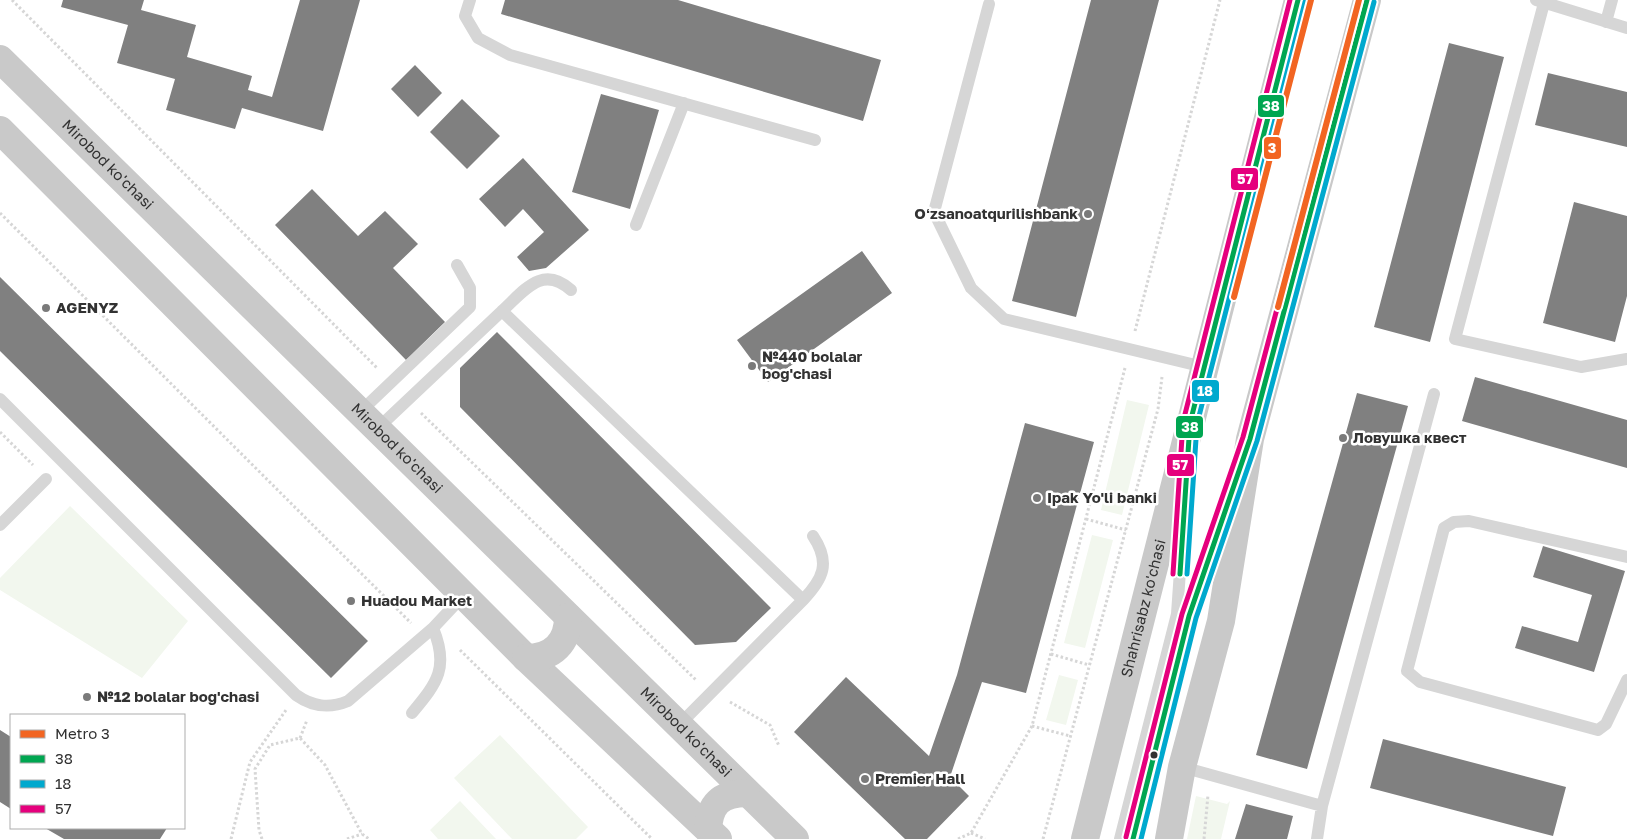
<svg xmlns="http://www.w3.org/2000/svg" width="1627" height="839" font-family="'Golos Text',sans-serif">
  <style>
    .green { fill: #f2f7ee }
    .building { fill: #808080 }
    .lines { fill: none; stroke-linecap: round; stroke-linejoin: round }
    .path { stroke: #d6d6d6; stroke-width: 3; stroke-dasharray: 2.5 2.5; stroke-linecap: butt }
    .service { stroke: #d6d6d6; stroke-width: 12 }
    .primary { stroke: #c9c9c9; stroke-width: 28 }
    .bus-1-casing { stroke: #fff; stroke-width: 9 }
    .bus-2-casing { stroke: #fff; stroke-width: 9 }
    .bus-3-casing { stroke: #fff; stroke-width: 9 }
    .bus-1 { stroke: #00a651; stroke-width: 5 }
    .bus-2 { stroke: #00a9ce; stroke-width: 5 }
    .bus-3 { stroke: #e5007d; stroke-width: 5 }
    .metro-1-casing { stroke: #fff; stroke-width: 10 }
    .metro-1 { stroke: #f26522; stroke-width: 6 }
    .poi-dot { fill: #7a7a7a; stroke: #fff; stroke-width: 2 }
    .bus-dot { fill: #323232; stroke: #fff; stroke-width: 2 }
    .labels { text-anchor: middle; stroke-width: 5; stroke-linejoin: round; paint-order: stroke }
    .street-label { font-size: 15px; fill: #323232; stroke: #fff }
    .poi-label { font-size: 15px; font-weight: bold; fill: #323232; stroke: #fff; text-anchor: start }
    .line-badge { stroke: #fff; stroke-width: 2 }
    .badge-label { font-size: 14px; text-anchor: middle; font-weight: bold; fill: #fff }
  </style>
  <rect width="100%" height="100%" fill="#fff"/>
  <path class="green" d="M 1127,400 L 1149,405 L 1122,515 L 1101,510 Z
    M 70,506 L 188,621 L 142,678 L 0,590 L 0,578 Z
    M 1092,535 L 1113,540 L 1085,648 L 1064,643 Z
    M 1059,675 L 1078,680 L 1066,725 L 1046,720 Z
    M 500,735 L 588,827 L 576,839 L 512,839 L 454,778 Z
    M 1196,796 L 1227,804 L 1230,801 L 1221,839 L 1187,839 Z
    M 460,801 L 496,839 L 438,839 L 430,830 Z"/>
  <path class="building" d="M 63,0 L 144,0 L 141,10 L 196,25 L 187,57 L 252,76 L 248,90 L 272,97 L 300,0 L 360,0 L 323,131 L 242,108 L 235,129 L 166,110 L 175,79 L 117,63 L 128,25 L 61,7 Z
    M 505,0 L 678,0 L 881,60 L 863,121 L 501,14 Z
    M 1091,0 L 1159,0 L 1076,317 L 1012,301 Z
    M 1449,43 L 1504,57 L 1430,342 L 1374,327 Z
    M 415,65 L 442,93 L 418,117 L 391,89 Z
    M 1548,73 L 1627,92 L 1627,147 L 1535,125 Z
    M 601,94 L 659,110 L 630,209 L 572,192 Z
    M 462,99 L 500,136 L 467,169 L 430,132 Z
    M 523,158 L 589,230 L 546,268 L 529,271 L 517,257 L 544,232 L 523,209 L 505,227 L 479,199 Z
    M 312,189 L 358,236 L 385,211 L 418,244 L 393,268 L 445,322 L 406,360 L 275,225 Z
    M 1574,202 L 1627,216 L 1627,296 L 1615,342 L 1543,323 Z
    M 862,251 L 892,293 L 768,382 L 737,340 Z
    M 0,277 L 368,641 L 331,678 L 0,351 Z
    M 497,332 L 771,608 L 736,642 L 695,645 L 460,407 L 460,368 Z
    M 1475,377 L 1627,420 L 1627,468 L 1462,421 Z
    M 1357,393 L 1408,406 L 1307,769 L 1256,755 Z
    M 1025,423 L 1094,442 L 1026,693 L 982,682 L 950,777 L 969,796 L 927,839 L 905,839 L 794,732 L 846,677 L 929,756 L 957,675 Z
    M 1543,546 L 1625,571 L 1594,672 L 1515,648 L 1522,626 L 1578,642 L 1592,595 L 1533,577 Z
    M 0,730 L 11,737 L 11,809 L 0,802 Z
    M 1383,739 L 1566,787 L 1553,836 L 1370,788 Z
    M 1246,804 L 1293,816 L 1287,839 L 1235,839 Z
    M 45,828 L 167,828 L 160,839 L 64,839 Z"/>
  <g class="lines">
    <path class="path" d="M 12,0 L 378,369
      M 0,213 L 411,623
      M 1135,331 L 1220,0
      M 421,413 L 696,680
      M 0,432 L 33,465
      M 1086,519 L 1126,530
      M 460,650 L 652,839
      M 1051,654 L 1089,665
      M 730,702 L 770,725 L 779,746
      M 1032,726 L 1070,736
      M 300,738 L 307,720
      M 971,833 L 985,839
      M 231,839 L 250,762 L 286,710
      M 262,839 L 259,830 L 255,769 L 270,745 L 300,738 L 325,765 L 362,834 L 369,839
      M 347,839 L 362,834
      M 958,839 L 971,833 L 1032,726 L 1125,368
      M 1043,839 L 1158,409 L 1162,377
      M 1204,839 L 1208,795"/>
    <path class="service" d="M 470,0 L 465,16 L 478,38 L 510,55 L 815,140
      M 1536,0 L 1627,28
      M 1544,3 L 1455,339 L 1581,367 L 1627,359
      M 989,4 L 934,212 L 971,288 L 1004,319 L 1204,367
      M 1606,22 L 1612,0
      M 636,225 L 684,103
      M 502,311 C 524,291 542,264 571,290
      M 0,399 L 296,695 C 313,707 329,709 348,701 L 433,628 L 463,596
      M 360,412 L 470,307 L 470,288 L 457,265
      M 377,429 L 502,311 L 803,600 C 823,579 831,563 813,536
      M 0,525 L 46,479
      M 1627,557 L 1469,521 L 1454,522 L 1444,528 L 1407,671 L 1420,682 L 1598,730 L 1606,724 L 1627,680
      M 412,713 C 438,682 449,667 433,628
      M 678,726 L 803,600
      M 1182,767 L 1322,806
      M 1120,839 L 1177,614 L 1186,485
      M 1133,839 L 1189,616 L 1229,498
      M 1317,839 L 1322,806 L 1434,394"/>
    <g class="primary">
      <path id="s1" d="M 0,59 L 795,839"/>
      <path d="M 0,130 L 526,658 L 718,839"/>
      <path d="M 526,658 C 553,658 568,643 568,617"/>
      <path d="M 708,829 C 710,804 720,794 746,793"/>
      <path id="s2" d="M 1085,839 L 1298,0"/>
      <path d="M 1169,839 L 1182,767 L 1221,621 L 1250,439 L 1367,0"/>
    </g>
    <g class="bus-1-casing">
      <path id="bus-1" d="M 1180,574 L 1190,423 L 1298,0
        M 1133,839 L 1189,616 L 1250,439 L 1367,0"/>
    </g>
    <g class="bus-2-casing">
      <path id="bus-2" d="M 1187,574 L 1197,424 L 1305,2
        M 1141,839 L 1196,618 L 1257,441 L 1374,2"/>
    </g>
    <g class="bus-3-casing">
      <path id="bus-3" d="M 1173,574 L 1183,422 L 1290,0
        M 1126,837 L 1182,614 L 1243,437 L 1359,0"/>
    </g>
    <use href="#bus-1" class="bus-1"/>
    <use href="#bus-2" class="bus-2"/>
    <use href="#bus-3" class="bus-3"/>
    <g class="metro-1-casing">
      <path id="metro-1" d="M 1234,297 L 1311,0
        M 1278,307 L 1359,0"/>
    </g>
    <use href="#metro-1" class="metro-1"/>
  </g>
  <g class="poi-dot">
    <circle cx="1088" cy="214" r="5"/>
    <circle cx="46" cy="308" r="5"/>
    <circle cx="752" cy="366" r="5"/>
    <circle cx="1343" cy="438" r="5"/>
    <circle cx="1037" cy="498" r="5"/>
    <circle cx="351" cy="601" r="5"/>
    <circle cx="87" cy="697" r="5"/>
    <circle cx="865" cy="779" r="5"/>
  </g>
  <circle class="bus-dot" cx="1154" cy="755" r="4.5"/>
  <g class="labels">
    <g class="street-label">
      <text dy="5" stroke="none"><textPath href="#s1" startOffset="151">Mirobod ko'chasi</textPath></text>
      <text dy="5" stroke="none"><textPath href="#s1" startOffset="556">Mirobod ko'chasi</textPath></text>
      <text dy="5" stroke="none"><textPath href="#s2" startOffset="238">Shahrisabz ko'chasi</textPath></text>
      <text dy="5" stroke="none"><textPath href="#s1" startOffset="961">Mirobod ko'chasi</textPath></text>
    </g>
    <g class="poi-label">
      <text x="1078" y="219" text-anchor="end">Oʻzsanoatqurilishbank</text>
      <text x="56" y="313">AGENYZ</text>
      <text x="762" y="362">№440 bolalar<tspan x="762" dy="17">bog'chasi</tspan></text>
      <text x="1353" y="443">Ловушка квест</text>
      <text x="1047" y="503">Ipak Yo'li banki</text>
      <text x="361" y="606">Huadou Market</text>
      <text x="97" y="702">№12 bolalar bog'chasi</text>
      <text x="875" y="784">Premier Hall</text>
    </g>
  </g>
  <g class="line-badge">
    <rect x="1257" y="94" width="28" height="24" rx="5" fill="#00a651"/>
    <rect x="1263" y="136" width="19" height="24" rx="5" fill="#f26522"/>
    <rect x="1230" y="167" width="29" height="24" rx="5" fill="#e5007d"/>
    <rect x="1191" y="379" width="29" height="24" rx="5" fill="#00a9ce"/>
    <rect x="1175" y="415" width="29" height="24" rx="5" fill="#00a651"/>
    <rect x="1166" y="453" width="29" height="24" rx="5" fill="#e5007d"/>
  </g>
  <g class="badge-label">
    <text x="1271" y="111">38</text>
    <text x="1272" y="153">3</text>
    <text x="1245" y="184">57</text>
    <text x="1205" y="396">18</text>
    <text x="1190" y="432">38</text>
    <text x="1180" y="470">57</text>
  </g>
  <rect x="10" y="714" width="175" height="115" fill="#ffffff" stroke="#adadad"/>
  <rect x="20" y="730" width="25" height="8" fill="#f26522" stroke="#adadad"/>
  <text x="55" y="739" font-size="15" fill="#323232">Metro 3</text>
  <rect x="20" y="755" width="25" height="8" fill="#00a651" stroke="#adadad"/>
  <text x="55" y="764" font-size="15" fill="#323232">38</text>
  <rect x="20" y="780" width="25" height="8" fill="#00a9ce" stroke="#adadad"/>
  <text x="55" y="789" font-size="15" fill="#323232">18</text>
  <rect x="20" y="805" width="25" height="8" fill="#e5007d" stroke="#adadad"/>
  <text x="55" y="814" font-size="15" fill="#323232">57</text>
</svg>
